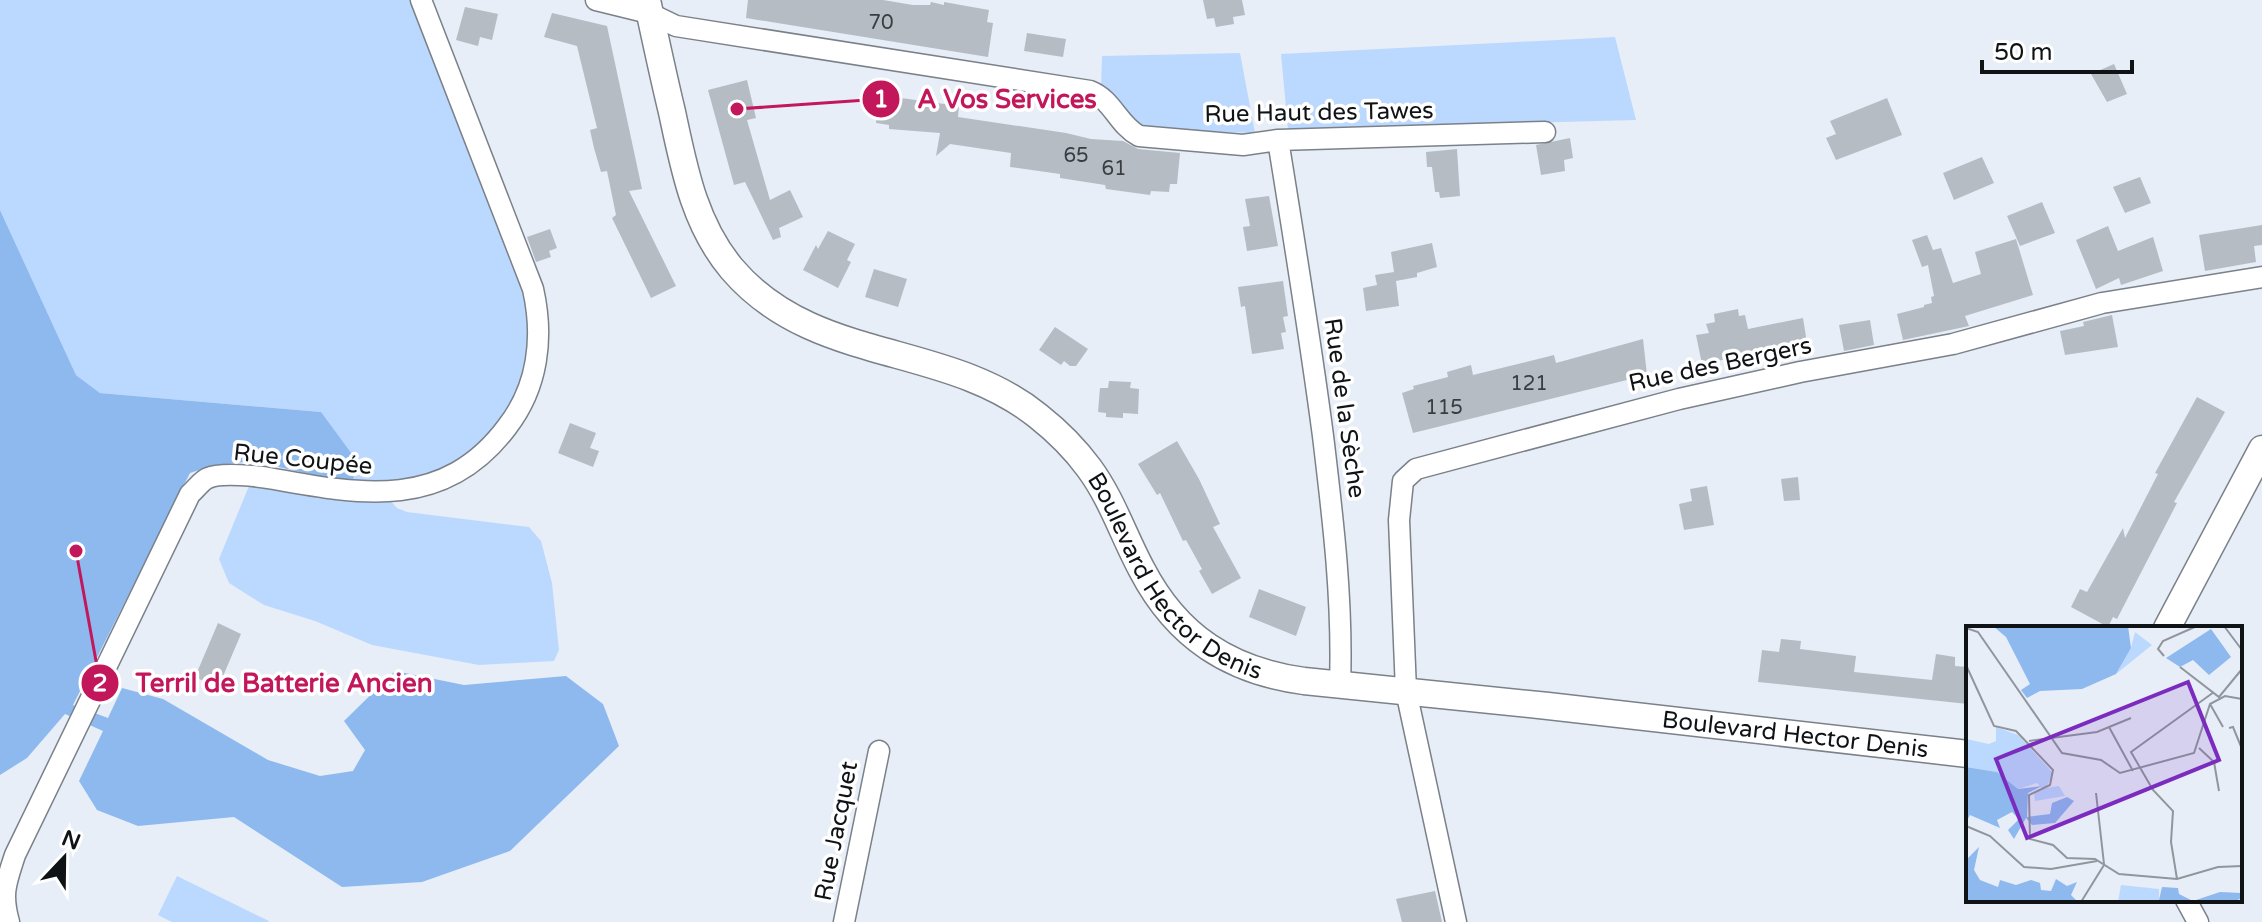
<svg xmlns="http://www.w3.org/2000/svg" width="2262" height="922" font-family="'Varela Round',sans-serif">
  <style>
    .green { fill: #bbd9ff }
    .forest { fill: #8eb9ef }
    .building { fill: #b5bcc4 }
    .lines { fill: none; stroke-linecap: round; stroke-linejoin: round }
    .minor-casing { stroke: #7b8189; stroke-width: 23 }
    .tertiary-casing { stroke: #7b8189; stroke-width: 29 }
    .minor { stroke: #fff; stroke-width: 20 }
    .tertiary { stroke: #fff; stroke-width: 26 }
    .labels { text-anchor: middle; stroke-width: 7; stroke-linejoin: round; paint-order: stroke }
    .number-label { font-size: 20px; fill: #393d42 }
    .street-label { font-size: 24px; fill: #101316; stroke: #fff }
    .inset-road { fill: none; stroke: #91969d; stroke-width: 2 }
    .view { fill: #7b2cbf; fill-opacity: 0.15; stroke: #7b2cbf; stroke-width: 4 }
    .inset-edge { fill: none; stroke: #101316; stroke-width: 4 }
    .leader { fill: none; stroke: #c2185b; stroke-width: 3 }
    .callout-dot { fill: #c2185b; stroke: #fff; stroke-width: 3 }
    .mark-label { font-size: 24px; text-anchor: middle; font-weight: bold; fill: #fff }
    .callout-label { font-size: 26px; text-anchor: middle; font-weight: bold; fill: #c2185b; stroke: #fff; stroke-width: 7; stroke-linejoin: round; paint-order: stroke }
  </style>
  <rect width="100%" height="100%" fill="#e7eef7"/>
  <path class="green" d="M 0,0 L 416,0 L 533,314 L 521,395 L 477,450 L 428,479 L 352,484 L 321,412 L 100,393 L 76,375 L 0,210 Z
    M 1615,37 L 1636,120 L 1288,129 L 1281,54 Z
    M 1240,53 L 1255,133 L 1140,129 L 1101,87 L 1102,56 Z
    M 251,481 L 388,498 L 397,508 L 407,512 L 529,527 L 541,541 L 552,583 L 559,650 L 554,661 L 479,665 L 372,645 L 315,621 L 264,605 L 229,583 L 219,559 Z
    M 177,876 L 269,921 L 268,922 L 172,922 L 158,915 Z"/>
  <path class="forest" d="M 0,210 L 76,375 L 100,393 L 321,412 L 357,461 L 352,484 L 253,461 L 211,466 L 190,473 L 73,705 L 108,718 L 122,688 L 163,699 L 268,760 L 320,776 L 353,771 L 365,750 L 344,721 L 395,671 L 464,685 L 566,676 L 603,704 L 619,746 L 510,851 L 422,882 L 342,887 L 234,817 L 138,826 L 97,810 L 79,781 L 103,731 L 65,714 L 27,758 L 0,775 Z"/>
  <path class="building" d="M 748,0 L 883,0 L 913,5 L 930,5 L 931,2 L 944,5 L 944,2 L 989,10 L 987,22 L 993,23 L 988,57 L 746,18 Z
    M 1203,0 L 1242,0 L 1245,15 L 1233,17 L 1234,24 L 1216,27 L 1214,18 L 1207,19 Z
    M 465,7 L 498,14 L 492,40 L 480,37 L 478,46 L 456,40 Z
    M 552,13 L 607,26 L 642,189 L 629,191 L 676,286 L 651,298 L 612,218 L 616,215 L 607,171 L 601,172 L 594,148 L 590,130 L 597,128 L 577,46 L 544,37 Z
    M 1027,33 L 1066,39 L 1063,57 L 1024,51 Z
    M 2114,64 L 2127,94 L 2107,102 L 2091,74 Z
    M 747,80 L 756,118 L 747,120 L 770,200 L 790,190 L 803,217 L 779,228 L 781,237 L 773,240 L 745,182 L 734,185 L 708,90 Z
    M 894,97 L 959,106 L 958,117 L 1066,133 L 1091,139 L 1123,141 L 1138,149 L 1180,153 L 1177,184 L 1170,184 L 1169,192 L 1151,191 L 1150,195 L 1106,189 L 1105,185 L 1060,178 L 1060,174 L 1010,167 L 1011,153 L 950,144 L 936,156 L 940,133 L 889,129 L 889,125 L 876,123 L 879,98 L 894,99 Z
    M 1887,98 L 1902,135 L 1836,160 L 1826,138 L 1836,134 L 1830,121 Z
    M 1570,138 L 1573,158 L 1564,160 L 1565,171 L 1541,175 L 1536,145 Z
    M 1457,149 L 1460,196 L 1440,198 L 1439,192 L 1435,192 L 1432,167 L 1427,167 L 1426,152 Z
    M 1982,157 L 1994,183 L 1954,200 L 1943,173 Z
    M 2140,177 L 2151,203 L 2125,213 L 2113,187 Z
    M 1269,196 L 1278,246 L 1247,251 L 1243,227 L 1250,226 L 1245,199 Z
    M 2042,202 L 2055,233 L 2020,246 L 2007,216 Z
    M 2262,225 L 2262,245 L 2254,246 L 2256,262 L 2205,271 L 2199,235 Z
    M 2108,226 L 2118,251 L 2153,237 L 2163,271 L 2121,285 L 2119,278 L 2096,289 L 2076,240 Z
    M 550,229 L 557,248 L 549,251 L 551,257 L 536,262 L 527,237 Z
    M 828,231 L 855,244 L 847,260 L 851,262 L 838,288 L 803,270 L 816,245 L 818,249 Z
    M 1927,235 L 1933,250 L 1941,248 L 1953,283 L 1981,274 L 1975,252 L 2016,239 L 2033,295 L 1965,316 L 1969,326 L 1903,340 L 1897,314 L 1924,307 L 1924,305 L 1932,303 L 1931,297 L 1934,296 L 1928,265 L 1922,267 L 1912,240 Z
    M 1432,243 L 1437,267 L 1417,273 L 1417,277 L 1396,281 L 1399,306 L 1366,311 L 1363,288 L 1377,285 L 1375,275 L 1394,272 L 1391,252 Z
    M 874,269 L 907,279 L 898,307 L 865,297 Z
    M 1283,281 L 1288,316 L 1283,317 L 1286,332 L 1281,333 L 1284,349 L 1252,354 L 1245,306 L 1241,307 L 1238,287 Z
    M 1738,309 L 1739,316 L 1745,315 L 1748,329 L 1803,318 L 1807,343 L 1702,364 L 1696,335 L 1709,333 L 1706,324 L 1715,322 L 1714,314 Z
    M 2112,315 L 2118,347 L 2065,355 L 2060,331 L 2084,326 L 2083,322 Z
    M 1870,320 L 1874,345 L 1844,351 L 1839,325 Z
    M 1055,327 L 1088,349 L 1076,366 L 1070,366 L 1064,361 L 1061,365 L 1039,350 Z
    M 1643,339 L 1647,375 L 1413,433 L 1402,393 L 1414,389 L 1413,386 L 1448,377 L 1447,372 L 1471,365 L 1473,375 L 1554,355 L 1556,363 Z
    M 1109,381 L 1131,382 L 1130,388 L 1139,389 L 1138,414 L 1123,413 L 1123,418 L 1106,417 L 1106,413 L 1098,412 L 1100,388 L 1108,388 Z
    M 2197,397 L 2225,412 L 2174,502 L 2177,503 L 2117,619 L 2113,617 L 2108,627 L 2071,607 L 2080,589 L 2087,592 L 2123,528 L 2125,538 L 2158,474 L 2155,473 Z
    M 570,423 L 596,433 L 590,448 L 599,451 L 593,467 L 558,453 Z
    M 1177,441 L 1199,479 L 1220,524 L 1213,527 L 1241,578 L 1212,594 L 1199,571 L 1202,569 L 1186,540 L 1183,541 L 1160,493 L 1157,495 L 1138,464 Z
    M 1798,477 L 1800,500 L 1784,501 L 1781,479 Z
    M 1707,486 L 1714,525 L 1684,530 L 1679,504 L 1692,501 L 1690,489 Z
    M 1259,589 L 1306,607 L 1296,636 L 1249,617 Z
    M 218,623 L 241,634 L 218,688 L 195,677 Z
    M 1781,639 L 1801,641 L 1800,649 L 1856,656 L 1854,672 L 1932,680 L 1936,654 L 1955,657 L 1955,666 L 1968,667 L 1968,704 L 1758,682 L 1762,650 L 1779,652 Z
    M 1435,891 L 1442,922 L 1402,922 L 1396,899 Z"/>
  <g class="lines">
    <g class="minor-casing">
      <path id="minor" d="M 596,0 L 649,13 L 676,26 L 1090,91 C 1113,100 1118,125 1139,136 L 1243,145 L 1278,140 L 1545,132
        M 1278,140 C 1294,239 1310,337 1323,436 C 1333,519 1343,601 1340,685
        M 2186,900 L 2198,922
        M 9,922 C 1,893 6,883 15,855 L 190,494 C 195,490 202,480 208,478 C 221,472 259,476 274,479 C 362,495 445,510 507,427 C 538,387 544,338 533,289 L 421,0
        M 844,922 L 879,751
        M 1456,922 L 1406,691 L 1399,520 L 1403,481 L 1416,469 L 1679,399 L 1800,372 L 1953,344 L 2102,303 L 2262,277"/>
    </g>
    <g class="tertiary-casing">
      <g id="tertiary">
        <path id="s1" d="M 647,0 C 655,37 663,75 672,112 C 684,168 694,224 732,269 C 814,365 945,341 1038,416 C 1057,431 1075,449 1089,468 C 1112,499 1124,537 1142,570 C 1177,637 1230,671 1304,681 L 1548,706 L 1968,754"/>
        <path d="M 2167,628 L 2262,449"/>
      </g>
    </g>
    <use href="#minor" class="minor"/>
    <use href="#tertiary" class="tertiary"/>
  </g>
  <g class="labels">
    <g class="number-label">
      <text x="881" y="29">70</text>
      <text x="1076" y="162">65</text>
      <text x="1114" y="175">61</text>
      <text x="1529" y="390">121</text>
      <text x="1444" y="414">115</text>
    </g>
    <g class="street-label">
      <text transform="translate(1319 112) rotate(-1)" y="8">Rue Haut des Tawes</text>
      <text transform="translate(1720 364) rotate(-12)" y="8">Rue des Bergers</text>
      <text transform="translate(1345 408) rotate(82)" y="8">Rue de la Sèche</text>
      <text transform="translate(303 459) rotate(6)" y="8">Rue Coupée</text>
      <text dy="8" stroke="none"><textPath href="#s1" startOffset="844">Boulevard Hector Denis</textPath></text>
      <text dy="8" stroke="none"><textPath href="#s1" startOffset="1516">Boulevard Hector Denis</textPath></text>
      <text transform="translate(836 831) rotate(-79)" y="8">Rue Jacquet</text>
    </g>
  </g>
  <g transform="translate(1966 626)">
    <rect width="276" height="276" fill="#e7eef7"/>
    <path d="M 169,6 L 186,19 L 150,48 L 165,22 ZM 30,101 L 52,109 L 87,147 L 80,162 L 93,160 L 99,170 L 69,175 L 68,166 L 77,163 L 71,157 L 52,163 L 31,146 L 0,141 L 0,113 L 23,118 L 30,115 ZM 155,259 L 193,263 L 193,274 L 152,276 Z" fill="#bbd9ff"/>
    <path d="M 27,0 L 162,0 L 165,22 L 150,48 L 116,63 L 74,65 L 61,72 L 55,64 L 64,58 L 40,11 ZM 245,3 L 265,31 L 243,49 L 227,34 L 214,41 L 200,32 ZM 0,141 L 31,146 L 52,163 L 76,160 L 62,167 L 61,191 L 84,188 L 86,177 L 101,171 L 108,175 L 89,197 L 66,199 L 60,192 L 48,213 L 42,204 L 53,193 L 46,186 L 31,194 L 34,202 L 4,189 L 0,196 ZM 13,221 L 8,244 L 14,254 L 32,261 L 34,254 L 50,259 L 65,254 L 74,257 L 75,264 L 85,265 L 90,253 L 101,260 L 111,256 L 105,269 L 110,274 L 0,274 L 0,234 ZM 196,261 L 212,262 L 213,268 L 227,275 L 254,266 L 276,267 L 276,272 L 267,276 L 186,276 L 193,274 Z" fill="#8eb9ef"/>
    <path class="inset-road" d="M 258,0 L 276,24M 0,2 L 12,6 L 96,127 L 135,134 L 154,147 L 228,127 L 244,78 L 259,70 L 276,73M 198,30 L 192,23 L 197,15 L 231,0M 0,39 L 28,100 L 50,105 L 87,144 L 84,159 L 63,169 L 64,213 L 87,219 L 101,232 L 129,233 L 153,248 L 211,253 L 252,241 L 276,240M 214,41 L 253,71 L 276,43M 244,78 L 257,101M 143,101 L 167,145M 263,102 L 267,101 L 276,123M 63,115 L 131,106 L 165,92M 233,122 L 248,136 L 253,165M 130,167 L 138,238M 0,200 L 24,210 L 58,241 L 85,243 L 131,235M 211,253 L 205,216 L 207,185 L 187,164 L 165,126 L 248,66M 115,276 L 138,239"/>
    <path class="view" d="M 222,56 L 253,134 L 61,212 L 30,133 Z"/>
    <rect width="276" height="276" class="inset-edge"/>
  </g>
  <path class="leader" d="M737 109L881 99M76 551L100 683"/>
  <g class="callout-dot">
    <circle cx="737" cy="109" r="8"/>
    <circle cx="76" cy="551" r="8"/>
    <circle cx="881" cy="99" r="20"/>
    <circle cx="100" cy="683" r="20"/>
  </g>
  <g class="mark-label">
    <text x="881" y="107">1</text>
    <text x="100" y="691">2</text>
  </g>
  <g class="callout-label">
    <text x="1007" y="108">A Vos Services</text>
    <text x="284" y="692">Terril de Batterie Ancien</text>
  </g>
  <g transform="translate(64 858) rotate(22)" stroke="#ffffff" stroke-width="6" paint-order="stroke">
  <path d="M0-6L14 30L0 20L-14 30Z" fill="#101316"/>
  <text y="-12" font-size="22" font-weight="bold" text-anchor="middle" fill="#101316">N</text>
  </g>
  <path d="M1982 60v12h150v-12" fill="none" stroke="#101316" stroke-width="4"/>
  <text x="1994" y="60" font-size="24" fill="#101316" stroke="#ffffff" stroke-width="6" paint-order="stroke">50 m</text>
</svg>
